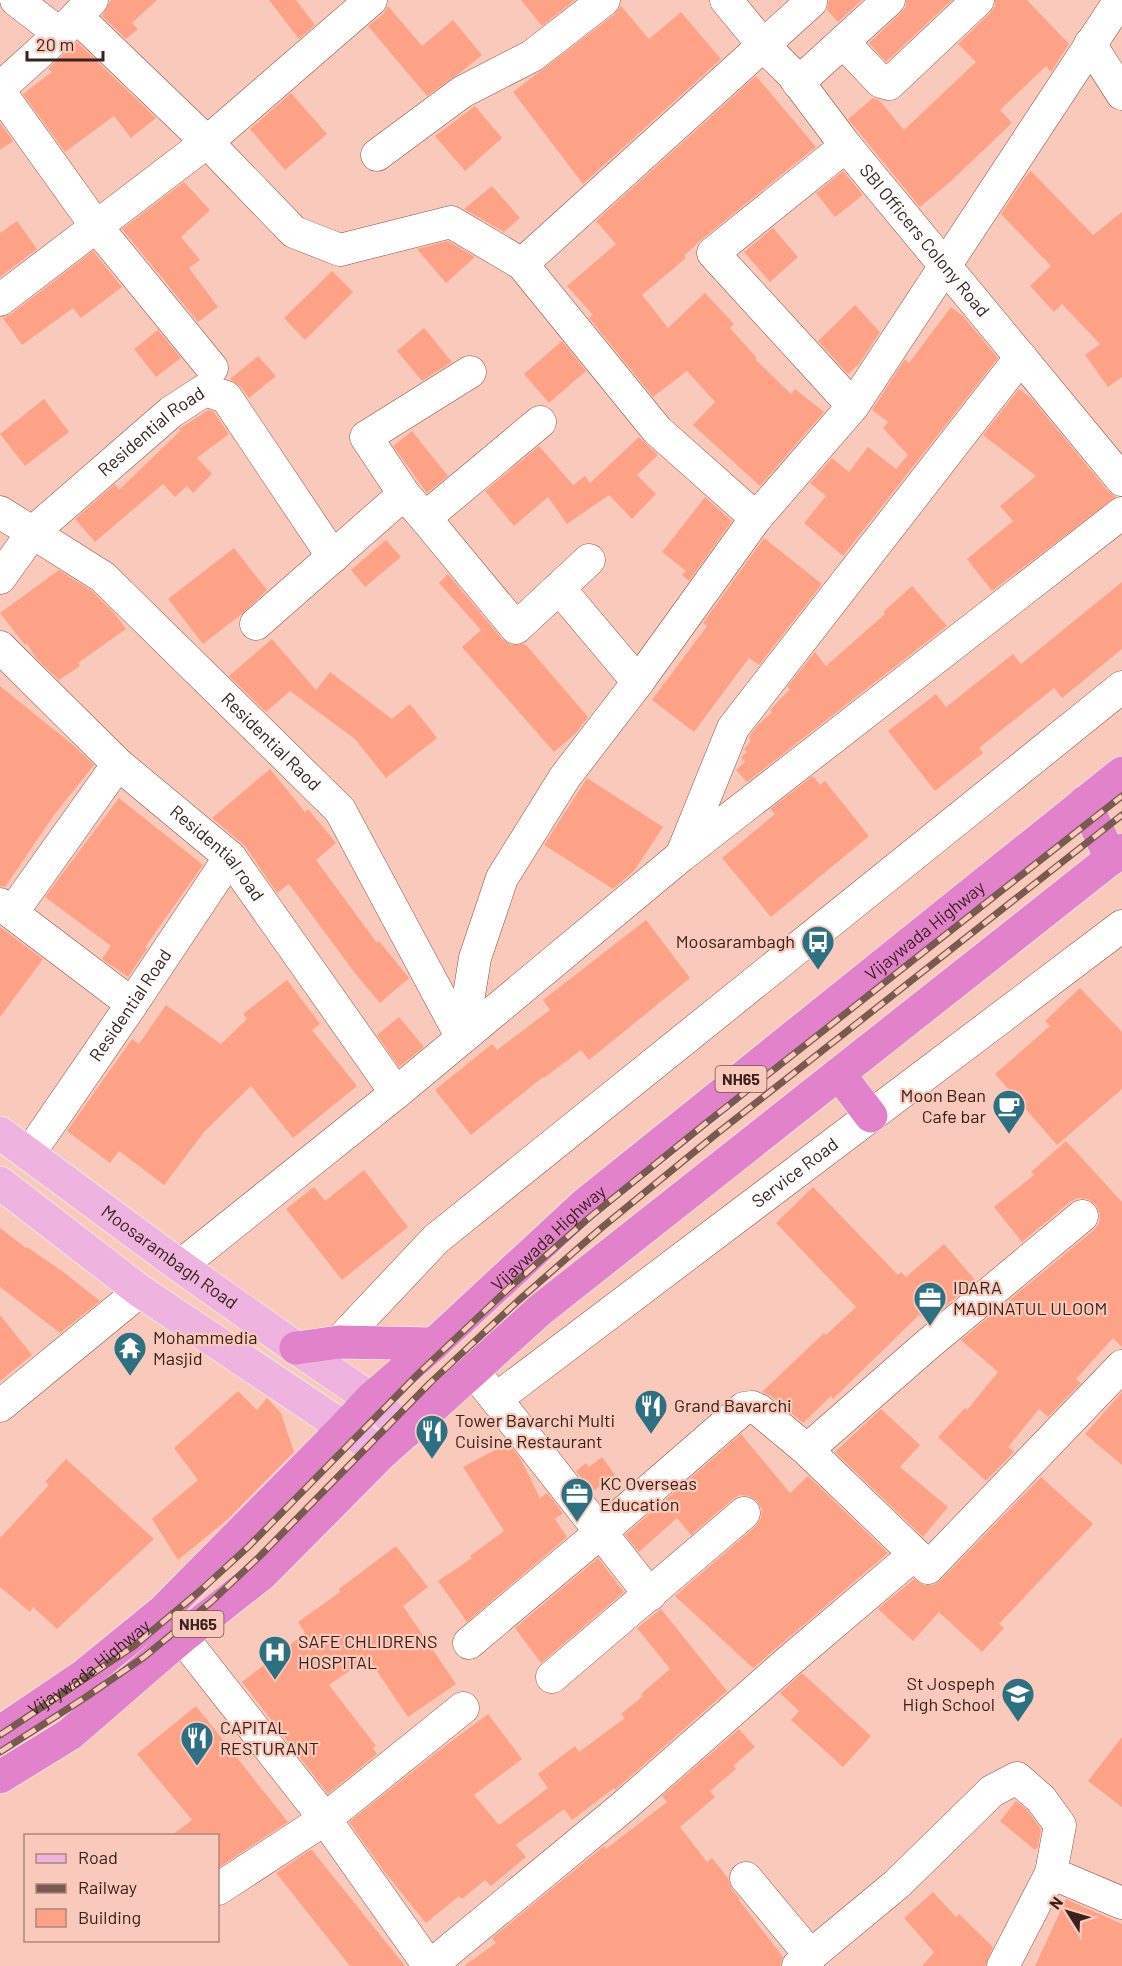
<svg xmlns="http://www.w3.org/2000/svg" width="1122" height="1966" font-family="Barlow,sans-serif">
  <style>
    .building { fill: #fea287 }
    .lines { fill: none; stroke-linecap: round; stroke-linejoin: round }
    .minor-casing { stroke: #865445; stroke-width: 33 }
    .major-casing { stroke: #fff; stroke-width: 34 }
    .highway-casing { stroke: #fff; stroke-width: 34 }
    .minor { stroke: #fff; stroke-width: 32 }
    .major { stroke: #eeb4df; stroke-width: 33 }
    .highway { stroke: #e282ca; stroke-width: 33 }
    .rail-casing { stroke: #785a51; stroke-width: 7 }
    .rail { stroke: #f9cabc; stroke-width: 4.5; stroke-dasharray: 14; stroke-linecap: butt }
    .labels { text-anchor: middle; stroke-width: 4.5; stroke-linejoin: round; paint-order: stroke }
    .shield { fill: #f9cabc; stroke: #72544c; stroke-width: 1.5 }
    .shield-label { font-size: 16px; font-weight: bold; fill: #38221c }
    .street-label { font-size: 18px; fill: #38221c; stroke: #f9cabc }
    .poi-label { font-size: 18px; fill: #38221c; stroke: #f9cabc; text-anchor: start }
  </style>
  <rect width="100%" height="100%" fill="#f9cabc"/>
  <path class="building" d="M 111,0 L 157,0 L 132,23 L 138,29 L 126,39 L 102,16 Z
    M 269,0 L 296,0 L 315,25 L 299,39 Z
    M 521,0 L 575,0 L 542,26 Z
    M 829,0 L 862,0 L 838,22 L 827,10 Z
    M 906,0 L 952,0 L 886,62 L 869,43 L 901,13 L 906,6 Z
    M 995,0 L 1027,0 L 1069,44 L 1051,72 L 1046,66 L 1000,110 L 1012,123 L 950,182 L 920,207 L 848,119 L 873,98 L 879,100 L 904,130 L 976,62 L 958,44 L 990,13 L 995,6 Z
    M 388,6 L 422,46 L 453,20 L 482,55 L 461,72 L 427,96 L 368,26 L 383,14 Z
    M 621,6 L 649,39 L 681,12 L 721,59 L 583,184 L 513,92 L 615,14 Z
    M 77,42 L 156,118 L 131,138 L 114,116 L 65,152 L 23,94 L 52,72 L 48,69 Z
    M 756,76 L 816,147 L 702,239 L 684,256 L 686,258 L 642,295 L 668,328 L 705,293 L 734,324 L 730,328 L 757,358 L 755,359 L 791,394 L 795,389 L 824,412 L 760,486 L 693,425 L 715,402 L 687,371 L 653,397 L 589,318 L 593,315 L 567,286 L 616,244 L 596,221 Z
    M 291,93 L 327,134 L 285,170 L 250,129 Z
    M 475,106 L 502,138 L 465,171 L 435,136 Z
    M 0,123 L 13,141 L 0,150 Z
    M 843,171 L 863,195 L 835,217 L 816,193 Z
    M 1031,171 L 1093,235 L 1122,212 L 1122,377 L 1108,387 L 1085,355 L 1100,344 L 1062,304 L 1054,312 L 1030,286 L 1051,266 L 1001,214 L 1026,176 Z
    M 184,182 L 210,210 L 181,237 L 200,260 L 189,268 L 218,307 L 198,322 L 122,229 Z
    M 492,186 L 520,218 L 504,232 L 464,209 Z
    M 17,221 L 37,249 L 0,277 L 0,233 Z
    M 773,228 L 798,257 L 770,282 L 744,252 Z
    M 448,241 L 475,257 L 446,283 L 417,249 Z
    M 93,251 L 122,287 L 81,318 L 73,308 L 22,345 L 3,318 L 11,314 Z
    M 332,271 L 353,292 L 305,340 L 284,318 Z
    M 855,305 L 880,332 L 859,364 L 848,374 L 818,341 Z
    M 951,307 L 963,316 L 998,358 L 843,556 L 804,523 L 826,496 L 810,483 L 832,458 L 849,472 L 868,447 L 896,469 L 908,455 L 883,428 L 888,422 L 872,410 L 905,359 L 909,363 Z
    M 424,328 L 452,362 L 422,381 L 397,351 Z
    M 158,330 L 181,358 L 156,377 L 134,349 Z
    M 562,341 L 586,371 L 549,403 L 524,374 Z
    M 258,356 L 276,376 L 249,398 L 240,386 L 230,379 Z
    M 1019,389 L 1032,399 L 1108,491 L 1116,497 L 992,591 L 967,559 L 1013,521 L 1000,506 L 1036,476 L 983,435 Z
    M 44,399 L 69,432 L 25,466 L 0,434 Z
    M 208,410 L 214,412 L 229,434 L 197,458 L 212,474 L 193,493 L 187,486 L 175,497 L 163,484 L 95,542 L 75,519 L 115,484 L 119,490 L 180,431 L 179,429 Z
    M 412,431 L 448,476 L 427,493 L 393,446 Z
    M 639,437 L 658,455 L 637,475 L 656,494 L 632,519 L 609,495 L 567,524 L 548,497 L 514,526 L 485,491 L 539,446 L 573,485 L 585,476 L 590,483 Z
    M 705,497 L 732,521 L 689,581 L 682,575 L 686,571 L 662,552 Z
    M 764,538 L 822,584 L 759,665 L 749,658 L 694,732 L 652,700 L 707,626 L 703,623 Z
    M 386,540 L 401,557 L 365,587 L 351,570 Z
    M 234,548 L 267,590 L 243,613 L 203,644 L 168,599 Z
    M 59,570 L 92,591 L 115,614 L 126,629 L 78,663 L 80,666 L 59,680 L 37,659 L 27,644 L 25,645 L 0,613 Z
    M 448,574 L 502,639 L 511,645 L 523,644 L 527,646 L 588,717 L 576,733 L 554,752 L 462,647 L 481,630 L 439,583 Z
    M 1122,582 L 1122,649 L 1062,698 L 1054,688 L 979,748 L 983,753 L 935,791 L 888,731 L 936,694 L 946,707 L 1013,654 L 1021,664 Z
    M 912,586 L 947,626 L 747,782 L 736,770 L 745,762 L 741,757 L 747,752 L 744,749 L 751,741 L 749,737 L 757,726 L 772,712 L 770,710 L 790,689 L 787,687 L 815,652 L 826,666 L 885,614 L 883,612 Z
    M 272,639 L 316,690 L 330,672 L 392,719 L 410,704 L 437,738 L 386,778 L 355,739 L 290,691 L 266,712 L 229,676 Z
    M 0,686 L 74,746 L 94,765 L 54,815 L 5,887 L 0,886 Z
    M 270,769 L 305,812 L 308,809 L 336,843 L 316,860 L 377,943 L 379,941 L 409,978 L 380,1003 L 354,972 L 289,884 L 277,893 L 245,846 L 212,818 Z
    M 813,776 L 820,785 L 825,781 L 869,836 L 771,917 L 722,858 L 775,814 L 770,809 Z
    M 587,778 L 663,827 L 634,871 L 613,889 L 544,845 Z
    M 119,798 L 203,865 L 145,947 L 147,949 L 128,977 L 102,959 L 111,946 L 45,897 Z
    M 646,920 L 690,978 L 589,1060 L 581,1050 L 544,1078 L 543,1077 L 471,1135 L 435,1090 L 492,1044 L 497,1050 L 550,1010 L 543,1000 Z
    M 0,927 L 43,959 L 0,1017 Z
    M 287,980 L 320,1024 L 312,1030 L 357,1086 L 293,1138 L 251,1086 L 204,1132 L 164,1185 L 119,1151 L 110,1163 L 67,1131 L 132,1039 L 139,1044 L 166,1005 L 221,1044 L 247,1019 L 243,1014 Z
    M 1080,988 L 1122,1032 L 1122,1089 L 1057,1145 L 995,1074 L 1050,1026 L 1045,1021 Z
    M 399,1017 L 424,1047 L 399,1067 L 377,1035 Z
    M 1066,1141 L 1122,1202 L 1122,1347 L 1113,1338 L 1076,1379 L 1081,1383 L 1048,1417 L 1039,1409 L 1008,1447 L 1014,1452 L 986,1481 L 938,1437 L 965,1408 L 967,1410 L 998,1372 L 961,1340 L 1094,1230 L 1099,1223 L 1100,1214 L 1096,1205 L 1088,1199 L 1078,1198 L 1070,1202 L 1022,1242 L 994,1207 L 1034,1175 L 1031,1172 Z
    M 364,1170 L 408,1227 L 342,1280 L 286,1209 L 314,1187 L 325,1201 Z
    M 813,1187 L 898,1275 L 901,1272 L 906,1277 L 944,1244 L 976,1281 L 926,1322 L 919,1315 L 833,1399 L 831,1396 L 803,1423 L 771,1396 L 762,1392 L 824,1333 L 826,1335 L 856,1307 L 776,1223 Z
    M 0,1228 L 26,1248 L 27,1247 L 62,1271 L 100,1301 L 60,1333 L 0,1287 Z
    M 0,1315 L 32,1355 L 0,1381 Z
    M 238,1391 L 257,1410 L 267,1398 L 281,1413 L 294,1452 L 228,1519 L 178,1560 L 152,1519 L 198,1480 L 174,1448 Z
    M 1122,1392 L 1122,1465 L 1085,1434 Z
    M 881,1409 L 920,1445 L 900,1467 L 948,1507 L 923,1537 L 835,1452 Z
    M 741,1434 L 790,1493 L 808,1476 L 888,1553 L 753,1668 L 675,1596 L 756,1526 L 761,1518 L 762,1510 L 757,1501 L 749,1496 L 740,1495 L 733,1499 L 691,1535 L 677,1518 L 639,1552 L 625,1535 Z
    M 508,1443 L 520,1458 L 540,1498 L 547,1493 L 563,1513 L 555,1519 L 567,1537 L 467,1622 L 438,1581 L 472,1558 L 470,1556 L 504,1531 L 463,1467 Z
    M 602,1457 L 615,1475 L 592,1492 L 576,1471 L 586,1463 L 589,1467 Z
    M 66,1459 L 154,1539 L 57,1629 L 33,1607 L 30,1612 L 0,1587 L 0,1538 L 49,1485 L 45,1482 Z
    M 1041,1477 L 1093,1524 L 999,1624 L 1004,1628 L 982,1652 L 939,1612 L 913,1641 L 878,1609 L 914,1579 L 924,1585 L 933,1585 L 941,1580 Z
    M 396,1546 L 428,1587 L 403,1606 L 456,1684 L 408,1717 L 368,1658 L 329,1685 L 376,1746 L 373,1748 L 377,1754 L 328,1794 L 242,1682 L 305,1633 L 298,1622 L 340,1592 L 339,1589 Z
    M 598,1558 L 624,1592 L 541,1663 L 515,1628 Z
    M 661,1609 L 727,1691 L 615,1790 L 614,1788 L 572,1820 L 564,1809 L 516,1845 L 526,1857 L 491,1886 L 485,1880 L 462,1899 L 459,1896 L 426,1923 L 383,1870 L 349,1822 L 441,1749 L 488,1714 L 522,1759 L 474,1795 L 499,1825 L 548,1788 L 538,1774 L 575,1746 L 579,1752 L 625,1718 L 621,1714 L 643,1696 L 641,1694 L 670,1669 L 637,1628 Z
    M 802,1673 L 871,1736 L 843,1767 L 791,1720 L 799,1711 L 780,1693 Z
    M 196,1706 L 288,1822 L 218,1868 L 218,1836 L 171,1836 L 192,1820 L 137,1754 Z
    M 739,1729 L 755,1747 L 733,1766 L 736,1769 L 710,1791 L 715,1797 L 680,1827 L 707,1862 L 712,1858 L 728,1878 L 732,1889 L 740,1899 L 739,1900 L 783,1957 L 780,1966 L 464,1966 L 496,1943 L 492,1938 L 604,1846 L 606,1849 L 667,1802 L 662,1796 Z
    M 1122,1737 L 1122,1807 L 1088,1781 Z
    M 1016,1801 L 1028,1811 L 1041,1829 L 1038,1847 L 1035,1850 L 1000,1821 Z
    M 310,1850 L 312,1850 L 405,1966 L 350,1966 L 276,1873 Z
    M 933,1892 L 956,1917 L 959,1914 L 993,1947 L 985,1966 L 922,1966 L 934,1952 L 904,1918 Z
    M 1066,1899 L 1122,1924 L 1122,1966 L 1035,1966 Z"/>
  <g class="lines">
    <g class="minor-casing">
      <g id="minor">
        <path d="M 16,0 L 60,34"/>
        <path id="s1" d="M 726,0 L 764,46 L 792,74 L 846,146 L 1122,480"/>
        <path d="M 77,17 L 207,142 L 294,232 L 340,250 L 451,222 L 522,264 L 657,430 L 756,518"/>
        <path d="M 843,42 L 881,82 L 889,84 L 978,0"/>
        <path d="M 1090,44 L 1122,94"/>
        <path d="M 798,83 L 889,0"/>
        <path d="M 0,88 L 60,34 L 92,0"/>
        <path d="M 0,92 L 96,226 L 212,368"/>
        <path d="M 846,146 L 713,253 L 853,406"/>
        <path d="M 377,155 L 462,92 L 532,56 L 604,0"/>
        <path d="M 522,264 L 811,2"/>
        <path d="M 0,300 L 207,142 L 371,0"/>
        <path d="M 470,372 L 366,437 L 404,494 L 425,518 L 540,422"/>
        <path id="s2" d="M 0,512 L 103,577 L 340,810 L 462,1038"/>
        <path d="M 425,518 L 516,628 L 589,560"/>
        <path id="s3" d="M 0,578 L 33,532 L 171,412 L 205,390 L 226,397 L 333,557"/>
        <path d="M 559,588 L 638,682"/>
        <path d="M 256,624 L 404,494"/>
        <path id="s4" d="M 0,647 L 118,764 L 230,857 L 396,1093"/>
        <path d="M 682,854 L 733,728 L 1021,357"/>
        <path d="M 0,904 L 132,1004"/>
        <path d="M 12,913 L 118,764"/>
        <path d="M 462,1038 L 475,958 L 502,878 L 565,777 L 638,682 L 756,518 L 853,406 L 1120,0"/>
        <path id="s5" d="M 29,1154 L 132,1004 L 230,857"/>
        <path d="M 180,1266 L 396,1093 L 681,856 L 1122,513"/>
        <path d="M 339,1342 L 436,1239 L 1122,687"/>
        <path id="s6" d="M 473,1371 L 496,1399 L 1122,926"/>
        <path d="M 496,1399 L 650,1595"/>
        <path d="M 0,1406 L 140,1291"/>
        <path d="M 807,1450 L 927,1345 L 1082,1216"/>
        <path d="M 182,1637 L 325,1819 L 429,1966"/>
        <path d="M 469,1643 L 601,1532 L 744,1408 L 752,1407 L 759,1410 L 807,1450 L 915,1554"/>
        <path d="M 552,1677 L 744,1513"/>
        <path d="M 746,1878 L 811,1956"/>
        <path d="M 218,1889 L 325,1819 L 463,1708"/>
        <path d="M 430,1966 L 624,1806 L 789,1661 L 915,1554 L 928,1568 L 1122,1366"/>
        <path d="M 798,1966 L 897,1884 L 992,1791 L 1017,1778 L 1041,1799 L 1060,1825 L 1051,1873"/>
        <path d="M 1003,1966 L 1051,1873 L 1122,1903"/>
      </g>
    </g>
    <g class="major-casing">
      <g id="major">
        <path id="s7" d="M 0,1133 L 180,1266 L 296,1348 L 371,1399 L 407,1432"/>
        <path d="M 0,1183 L 140,1291 L 382,1453"/>
      </g>
    </g>
    <g class="highway-casing">
      <g id="highway">
        <path d="M 1085,802 L 1111,859"/>
        <path d="M 839,1074 L 871,1116"/>
        <path d="M 296,1348 L 339,1342 L 434,1344"/>
        <path id="s8" d="M 0,1732 L 82,1677 L 163,1611 L 344,1428 L 371,1399 L 434,1344 L 585,1204 L 1122,773"/>
        <path d="M 0,1777 L 70,1734 L 182,1637 L 263,1573 L 382,1453 L 540,1310 L 1122,850"/>
      </g>
    </g>
    <use href="#minor" class="minor"/>
    <use href="#major" class="major"/>
    <use href="#highway" class="highway"/>
    <g class="rail-casing">
      <path id="rail" d="M 0,1735 L 134,1646 L 201,1590 L 248,1547 L 420,1372 L 509,1288 L 590,1217 L 706,1123 L 1122,796
        M 0,1752 L 86,1697 L 144,1657 L 211,1602 L 259,1557 L 430,1383 L 519,1300 L 600,1229 L 715,1135 L 1122,815"/>
    </g>
    <use href="#rail" class="rail"/>
  </g>
  <defs>
    <g id="bus-pin" transform="scale(1.725)"><path d="M0 17L-7.5 6A9.5 9.5 0 1 1 7.5 6Z" fill="#2d7081" stroke="#f9cabc"/><path d="M-5-6H5V4H4V6H2V4H-2V6H-4V4H-5ZM-3.5-4V0h7V-4ZM-3.5 1.2v1.5H-2V1.2ZM2 1.2v1.5H3.5V1.2Z" fill="#fff"/></g>
    <g id="cafe-pin" transform="scale(1.725)"><path d="M0 17L-7.5 6A9.5 9.5 0 1 1 7.5 6Z" fill="#2d7081" stroke="#f9cabc"/><path d="M-5.5-4.5H6V0H3Q3 3.5 0 3.5H-2.5Q-5.5 3.5-5.5 0ZM3-3.2v2h1.7v-2ZM-6 4.5H4V6H-6Z" fill="#fff"/></g>
    <g id="office-pin" transform="scale(1.725)"><path d="M0 17L-7.5 6A9.5 9.5 0 1 1 7.5 6Z" fill="#2d7081" stroke="#f9cabc"/><path d="M-6-3h4V-5.5h4V-3h4V5H-6ZM-1-4.5V-3h2v-1.5ZM-6 0V1H6V0Z" fill="#fff"/></g>
    <g id="temple-pin" transform="scale(1.725)"><path d="M0 17L-7.5 6A9.5 9.5 0 1 1 7.5 6Z" fill="#2d7081" stroke="#f9cabc"/><path d="M0-6L5-2H3V0L6.5 2.5H4V6H1.5V3h-3V6H-4V2.5H-6.5L-3 0V-2H-5Z" fill="#fff"/></g>
    <g id="restaurant-pin" transform="scale(1.725)"><path d="M0 17L-7.5 6A9.5 9.5 0 1 1 7.5 6Z" fill="#2d7081" stroke="#f9cabc"/><path d="M-5-6h1v4h1v-4h1v4h1v-4h1v5L-1.5 .5V6h-2V.5L-5-1ZM5-6V6H3V1.5H1.5Q1.5-4 5-6Z" fill="#fff"/></g>
    <g id="hospital-pin" transform="scale(1.725)"><path d="M0 17L-7.5 6A9.5 9.5 0 1 1 7.5 6Z" fill="#2d7081" stroke="#f9cabc"/><path d="M-5-5h3v3.5h4V-5h3V5h-3V1.5h-4V5h-3Z" fill="#fff"/></g>
    <g id="school-pin" transform="scale(1.725)"><path d="M0 17L-7.5 6A9.5 9.5 0 1 1 7.5 6Z" fill="#2d7081" stroke="#f9cabc"/><path d="M0-5L7-2L0 1L-7-2ZM-4 1L0 2.5L4 1V4Q0 6-4 4Z" fill="#fff"/></g>
  </defs>
  <g fill-rule="evenodd">
    <use href="#bus-pin" x="818" y="942"/>
    <use href="#cafe-pin" x="1009" y="1106"/>
    <use href="#office-pin" x="930" y="1298"/>
    <use href="#temple-pin" x="130" y="1348"/>
    <use href="#restaurant-pin" x="651" y="1406"/>
    <use href="#restaurant-pin" x="432" y="1431"/>
    <use href="#office-pin" x="577" y="1494"/>
    <use href="#hospital-pin" x="275" y="1652"/>
    <use href="#school-pin" x="1018" y="1694"/>
    <use href="#restaurant-pin" x="197" y="1738"/>
  </g>
  <g class="labels">
    <g class="shield">
      <rect x="715.5" y="1066" width="51" height="26" rx="4.5"/>
      <rect x="172.5" y="1611" width="51" height="26" rx="4.5"/>
    </g>
    <g class="shield-label">
      <text x="741" y="1085">NH65</text>
      <text x="198" y="1630">NH65</text>
    </g>
    <g class="street-label">
      <text dy="6" stroke="none"><textPath href="#s1" startOffset="312">SBI Officers Colony Road</textPath></text>
      <text dy="6" stroke="none"><textPath href="#s3" startOffset="212">Residential Road</textPath></text>
      <text dy="6" stroke="none"><textPath href="#s2" startOffset="357">Residential Raod</textPath></text>
      <text dy="6" stroke="none"><textPath href="#s4" startOffset="300">Residential road</textPath></text>
      <text dy="6" stroke="none"><textPath href="#s8" startOffset="1226">Vijaywada Highway</textPath></text>
      <text dy="6" stroke="none"><textPath href="#s5" startOffset="180">Residential Road</textPath></text>
      <text dy="6" stroke="none"><textPath href="#s6" startOffset="411">Service Road</textPath></text>
      <text dy="6" stroke="none"><textPath href="#s8" startOffset="740">Vijaywada Highway</textPath></text>
      <text dy="6" stroke="none"><textPath href="#s7" startOffset="210">Moosarambagh Road</textPath></text>
      <text dy="6" stroke="none"><textPath href="#s8" startOffset="110">Vijaywada Highway</textPath></text>
    </g>
    <g class="poi-label">
      <text x="795" y="948" text-anchor="end">Moosarambagh</text>
      <text x="986" y="1102" text-anchor="end">Moon Bean<tspan x="986" dy="21">Cafe bar</tspan></text>
      <text x="953" y="1294">IDARA<tspan x="953" dy="21">MADINATUL ULOOM</tspan></text>
      <text x="153" y="1344">Mohammedia<tspan x="153" dy="21">Masjid</tspan></text>
      <text x="674" y="1412">Grand Bavarchi</text>
      <text x="455" y="1427">Tower Bavarchi Multi<tspan x="455" dy="21">Cuisine Restaurant</tspan></text>
      <text x="600" y="1490">KC Overseas<tspan x="600" dy="21">Education</tspan></text>
      <text x="298" y="1648">SAFE CHLIDRENS<tspan x="298" dy="21">HOSPITAL</tspan></text>
      <text x="995" y="1690" text-anchor="end">St Jospeph<tspan x="995" dy="21">High School</tspan></text>
      <text x="220" y="1734">CAPITAL<tspan x="220" dy="21">RESTURANT</tspan></text>
    </g>
  </g>
  <rect x="24" y="1834" width="195" height="108" fill="#f9cabc" stroke="#ac877c" stroke-width="1.5"/>
  <rect x="36" y="1854" width="30" height="9" fill="#eeb4df" stroke="#ac877c" stroke-width="1.5"/>
  <text x="78" y="1864" font-size="18" fill="#38221c">Road</text>
  <rect x="36" y="1884" width="30" height="9" fill="#785a51" stroke="#ac877c" stroke-width="1.5"/>
  <text x="78" y="1894" font-size="18" fill="#38221c">Railway</text>
  <rect x="36" y="1909" width="30" height="18" fill="#fea287" stroke="#ac877c" stroke-width="1.5"/>
  <text x="78" y="1924" font-size="18" fill="#38221c">Building</text>
  <g transform="translate(1068 1912) rotate(307)" stroke="#f9cabc" stroke-width="4.5" paint-order="stroke">
  <path d="M0-4.5L10 22L0 15L-10 22Z" fill="#38221c"/>
  <text y="-9" font-size="16" font-weight="bold" text-anchor="middle" fill="#38221c">N</text>
  </g>
  <path d="M27 51v9h76v-9" fill="none" stroke="#38221c" stroke-width="3"/>
  <text x="36" y="51" font-size="18" fill="#38221c" stroke="#f9cabc" stroke-width="4.5" paint-order="stroke">20 m</text>
</svg>
